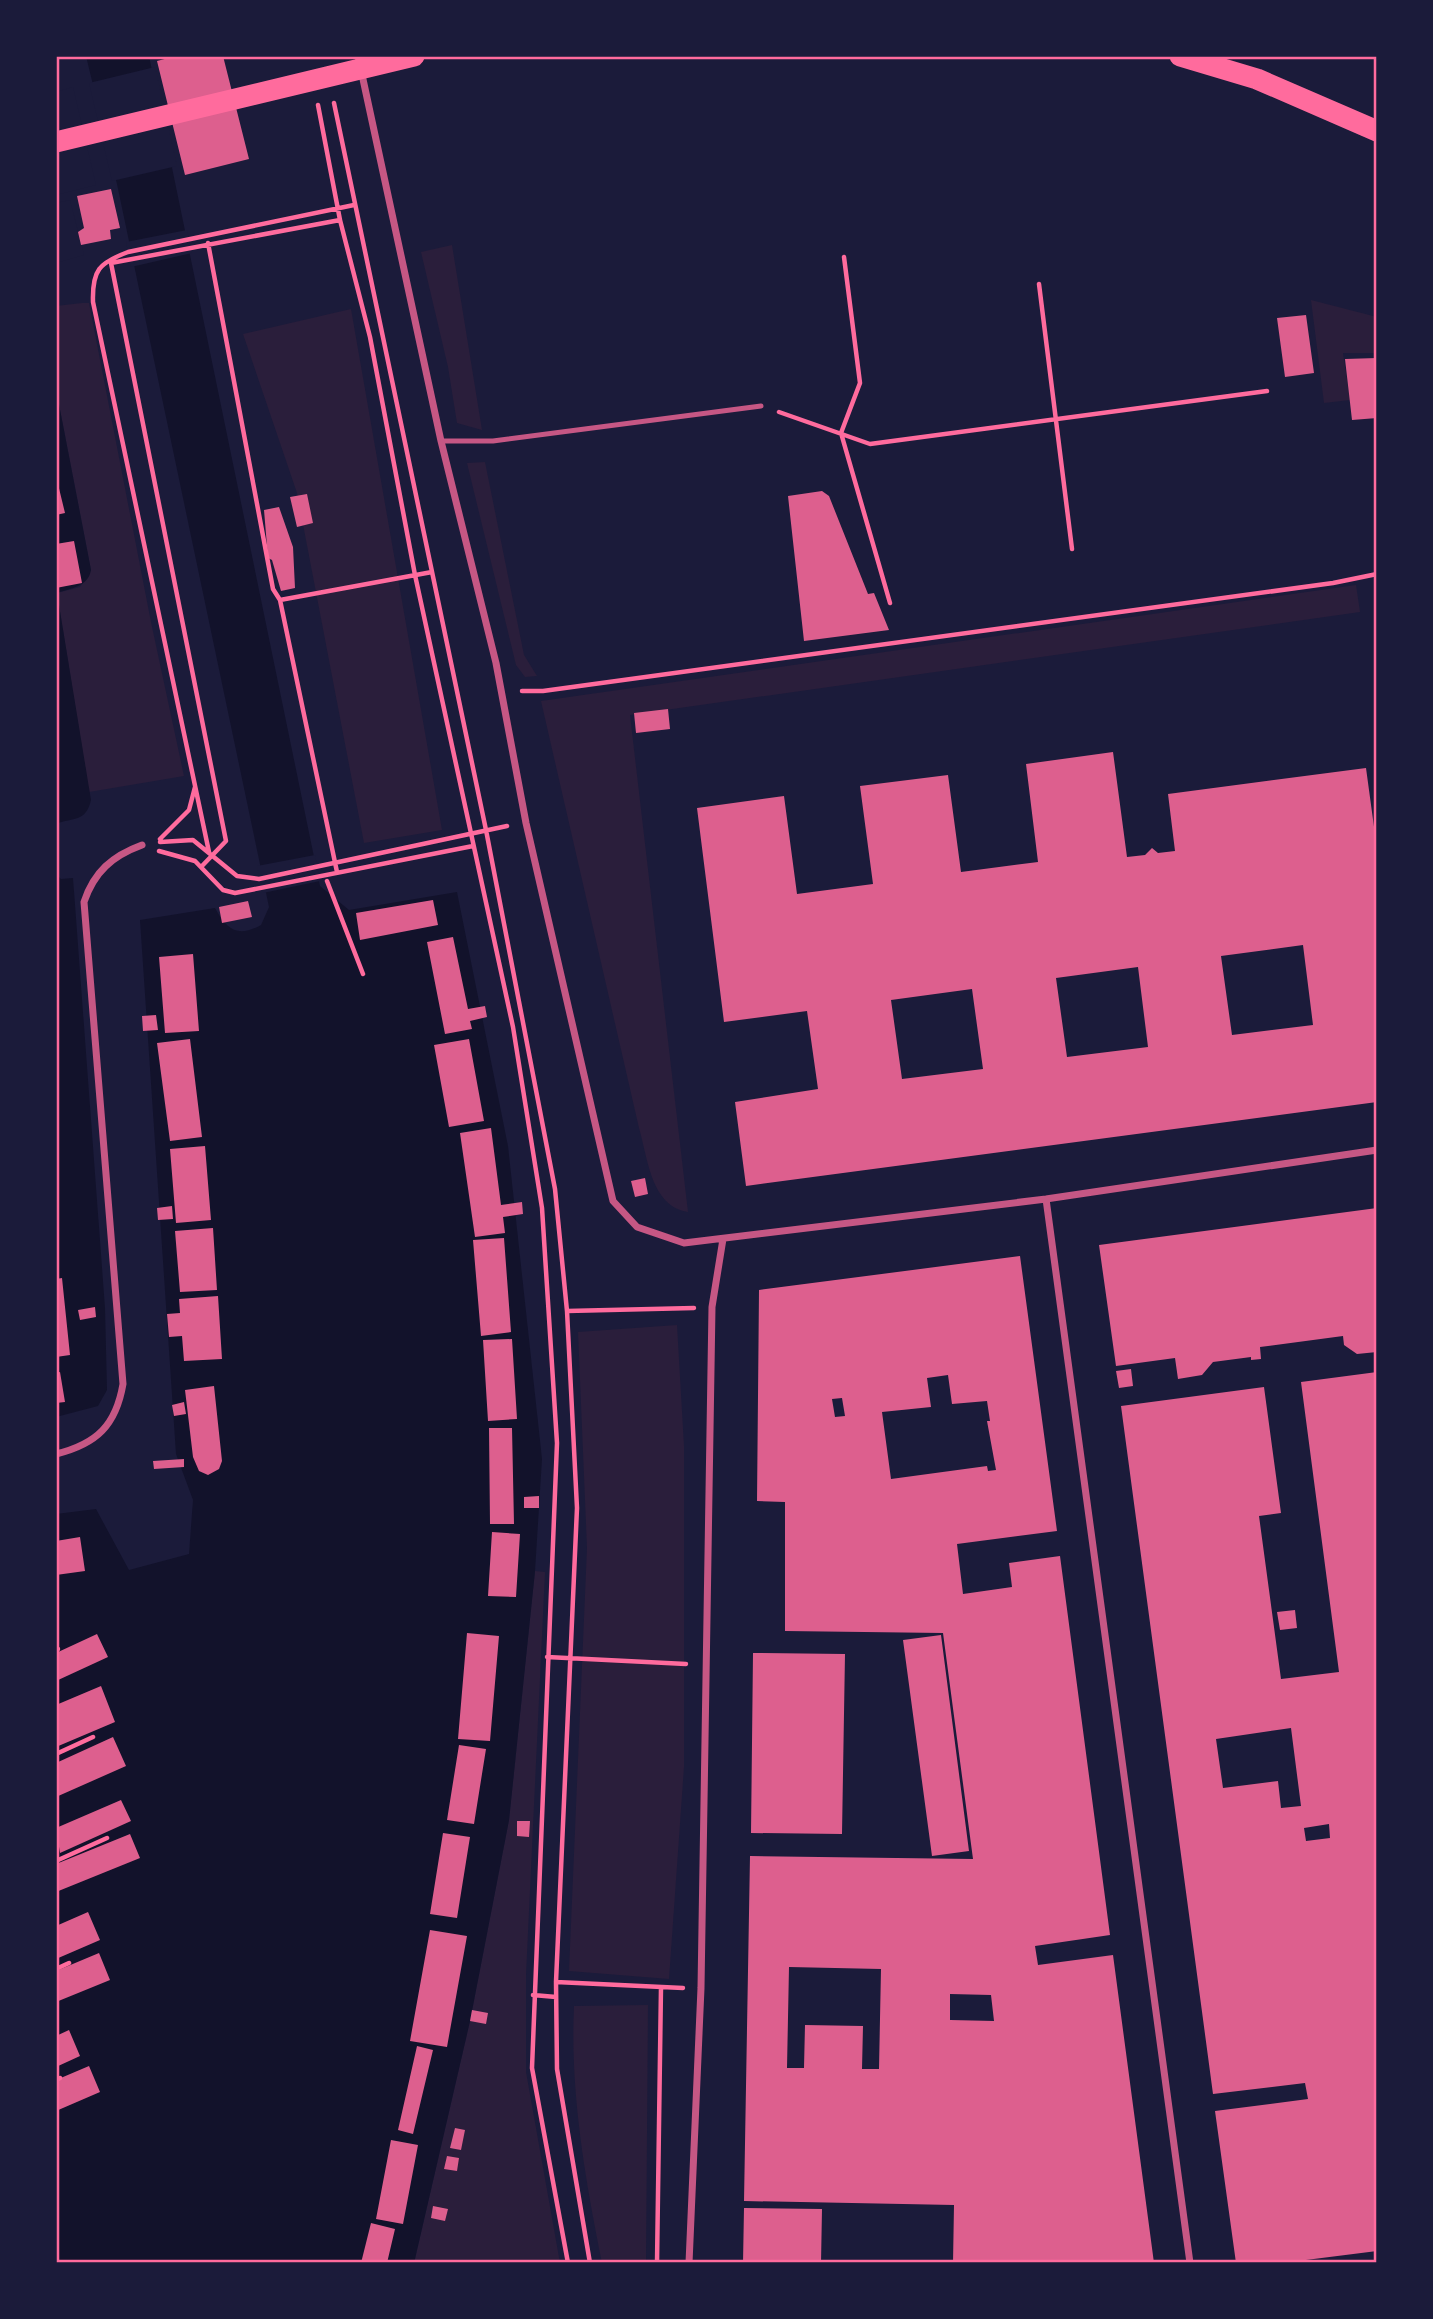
<svg xmlns="http://www.w3.org/2000/svg" width="1433" height="2319" font-family="'Alegreya Sans',sans-serif">
  <style>
    .green { fill: #2a1e3b }
    .water { fill: #12122b }
    .pier { fill: #1b1b3a }
    .building { fill: #dd5f8e; fill-rule: evenodd }
    .lines { fill: none; stroke-linecap: round; stroke-linejoin: round }
    .path { stroke: #ff6b9d; stroke-width: 4.5 }
    .service { stroke: #c65784; stroke-width: 5 }
    .minor { stroke: #c65784; stroke-width: 7 }
    .motorway { stroke: #ff6b9d; stroke-width: 21 }
    .neatline { fill: none; stroke: #ff6b9d; stroke-width: 2.5 }
  </style>
  <rect width="100%" height="100%" fill="#1b1b3a"/>
  <path class="green" d="M 452,245 L 482,430 L 457,423 L 448,367 L 421,252 Z
    M 1311,300 L 1377,317 L 1377,353 L 1343,353 L 1350,400 L 1324,403 Z
    M 82,303 L 89,303 L 151,622 L 184,776 L 89,792 L 57,593 L 80,587 L 91,570 L 56,389 L 56,306 Z
    M 351,309 L 442,830 L 364,843 L 297,493 L 243,334 Z
    M 485,462 L 524,655 L 537,676 L 525,677 L 516,665 L 467,463 Z
    M 1356,585 L 1360,612 L 630,715 L 688,1212 C 651,1206 648,1159 639,1128 L 541,701 Z
    M 677,1325 L 684,1446 L 684,1767 L 669,1979 L 569,1971 L 587,1548 L 578,1332 Z
    M 535,1571 L 545,1572 L 526,1975 L 526,2072 L 560,2263 L 414,2263 L 470,2021 L 509,1820 Z
    M 648,2005 L 646,2263 L 602,2263 C 585,2178 570,2093 574,2006 Z"/>
  <path class="water" d="M 86,56 L 149,56 L 320,886 L 349,910 L 457,892 L 508,1146 L 542,1459 L 535,1571 L 509,1820 L 470,2021 L 414,2263 L 56,2263 L 56,1514 L 96,1509 L 129,1570 L 189,1554 L 193,1500 L 176,1454 L 140,920 L 215,908 C 227,930 238,938 261,925 L 269,907 L 117,184 Z
    M 56,389 L 91,570 C 88,587 71,588 57,593 L 91,800 C 86,822 74,817 56,824 Z
    M 56,874 L 61,879 L 73,878 L 105,1308 L 107,1390 L 98,1406 L 56,1417 Z"/>
  <path class="pier" d="M 155,67 L 177,166 L 112,181 L 89,83 Z
    M 73,87 L 96,185 L 56,195 L 56,92 Z
    M 70,200 L 84,255 L 56,263 L 56,203 Z
    M 187,230 L 192,253 L 131,267 L 126,242 Z
    M 315,855 L 320,881 L 263,893 L 257,866 Z"/>
  <path class="building" d="M 176,56 L 223,56 L 249,159 L 185,175 L 157,61 Z
    M 111,189 L 120,228 L 110,230 L 111,239 L 81,245 L 78,232 L 84,228 L 77,196 Z
    M 1306,315 L 1314,373 L 1285,377 L 1277,318 Z
    M 1377,358 L 1377,418 L 1352,420 L 1345,359 Z
    M 56,476 L 65,513 L 56,515 Z
    M 822,491 L 829,496 L 868,594 L 874,593 L 889,630 L 804,641 L 788,496 Z
    M 307,494 L 313,523 L 297,527 L 290,497 Z
    M 279,507 L 293,547 L 295,588 L 281,591 L 272,560 L 268,558 L 264,510 Z
    M 74,541 L 82,583 L 56,588 L 56,544 Z
    M 668,709 L 670,729 L 636,733 L 634,713 Z
    M 1113,752 L 1127,857 L 1145,855 L 1152,848 L 1158,853 L 1175,851 L 1168,794 L 1366,768 L 1377,849 L 1377,1102 L 746,1186 L 735,1102 L 818,1089 L 807,1011 L 724,1022 L 697,808 L 784,796 L 797,894 L 873,884 L 860,786 L 948,775 L 961,872 L 1038,862 L 1026,764 ZM 1303,945 L 1313,1025 L 1232,1035 L 1221,956 ZM 1138,967 L 1148,1047 L 1067,1057 L 1056,978 ZM 972,989 L 983,1069 L 902,1079 L 891,1000 Z
    M 433,900 L 438,925 L 360,940 L 356,913 Z
    M 248,901 L 252,917 L 222,923 L 219,907 Z
    M 453,937 L 468,1009 L 485,1006 L 487,1017 L 470,1021 L 472,1029 L 445,1034 L 427,942 Z
    M 193,954 L 199,1031 L 165,1033 L 159,957 Z
    M 156,1015 L 158,1030 L 143,1031 L 142,1016 Z
    M 190,1039 L 202,1137 L 170,1141 L 157,1043 Z
    M 469,1039 L 484,1121 L 449,1127 L 434,1045 Z
    M 491,1128 L 501,1205 L 522,1202 L 523,1214 L 503,1217 L 505,1233 L 475,1237 L 460,1133 Z
    M 205,1146 L 211,1220 L 176,1223 L 170,1149 Z
    M 645,1178 L 648,1194 L 635,1197 L 631,1181 Z
    M 172,1206 L 173,1219 L 158,1220 L 157,1208 Z
    M 1377,1208 L 1377,1352 L 1357,1354 L 1344,1345 L 1343,1336 L 1260,1347 L 1261,1359 L 1251,1360 L 1251,1357 L 1213,1362 L 1202,1375 L 1178,1379 L 1175,1358 L 1116,1366 L 1099,1245 Z
    M 213,1228 L 217,1290 L 180,1292 L 175,1231 Z
    M 504,1238 L 511,1332 L 481,1336 L 473,1240 Z
    M 1020,1256 L 1057,1531 L 957,1544 L 963,1594 L 1012,1587 L 1009,1563 L 1060,1556 L 1110,1935 L 1035,1946 L 1038,1965 L 1113,1955 L 1154,2263 L 953,2263 L 954,2205 L 744,2201 L 750,1856 L 973,1859 L 943,1633 L 785,1631 L 785,1502 L 757,1501 L 759,1290 ZM 948,1375 L 952,1404 L 987,1401 L 990,1421 L 987,1421 L 996,1470 L 988,1471 L 987,1466 L 891,1479 L 882,1412 L 931,1407 L 927,1378 ZM 842,1398 L 845,1416 L 835,1417 L 832,1399 ZM 789,1967 L 881,1969 L 879,2069 L 862,2069 L 863,2026 L 805,2025 L 804,2068 L 787,2068 ZM 950,1994 L 991,1995 L 994,2021 L 950,2020 Z
    M 62,1278 L 70,1355 L 56,1357 L 56,1279 Z
    M 218,1296 L 222,1359 L 184,1361 L 182,1336 L 169,1337 L 167,1314 L 180,1313 L 179,1299 Z
    M 95,1307 L 96,1317 L 80,1320 L 78,1310 Z
    M 512,1339 L 517,1419 L 488,1421 L 483,1340 Z
    M 1131,1369 L 1133,1386 L 1119,1388 L 1116,1371 Z
    M 60,1372 L 65,1402 L 56,1403 L 56,1373 Z
    M 1377,1372 L 1377,2251 L 1282,2263 L 1236,2263 L 1215,2111 L 1308,2099 L 1305,2083 L 1213,2094 L 1121,1406 L 1264,1387 L 1281,1513 L 1259,1516 L 1281,1679 L 1339,1672 L 1301,1382 ZM 1291,1728 L 1301,1806 L 1281,1808 L 1278,1781 L 1223,1788 L 1216,1739 ZM 1329,1824 L 1330,1838 L 1306,1841 L 1304,1828 Z
    M 214,1386 L 222,1461 L 219,1469 L 208,1475 L 199,1471 L 193,1457 L 185,1390 Z
    M 184,1402 L 186,1414 L 174,1416 L 172,1405 Z
    M 489,1428 L 512,1428 L 514,1524 L 490,1524 Z
    M 184,1459 L 184,1467 L 154,1469 L 153,1461 Z
    M 539,1496 L 539,1508 L 524,1508 L 524,1497 Z
    M 492,1532 L 520,1534 L 516,1597 L 488,1596 Z
    M 80,1537 L 85,1571 L 56,1575 L 56,1541 Z
    M 1295,1610 L 1297,1628 L 1280,1630 L 1277,1612 Z
    M 467,1633 L 499,1636 L 490,1741 L 458,1739 Z
    M 97,1634 L 108,1657 L 56,1681 L 56,1653 Z
    M 941,1635 L 969,1851 L 932,1856 L 903,1640 Z
    M 753,1653 L 845,1654 L 842,1834 L 751,1833 Z
    M 101,1686 L 115,1722 L 56,1747 L 56,1705 Z
    M 113,1737 L 126,1766 L 56,1797 L 56,1763 Z
    M 459,1745 L 486,1749 L 474,1824 L 447,1820 Z
    M 121,1800 L 131,1821 L 60,1853 L 56,1828 Z
    M 517,1821 L 530,1821 L 529,1837 L 517,1836 Z
    M 443,1833 L 470,1837 L 457,1918 L 430,1914 Z
    M 130,1834 L 140,1858 L 56,1892 L 56,1864 Z
    M 88,1912 L 100,1940 L 56,1959 L 56,1926 Z
    M 430,1930 L 467,1936 L 447,2047 L 410,2041 Z
    M 99,1953 L 110,1980 L 56,2002 L 56,1971 Z
    M 472,2010 L 488,2013 L 486,2024 L 470,2021 Z
    M 69,2030 L 80,2056 L 56,2067 L 56,2036 Z
    M 417,2046 L 433,2050 L 413,2134 L 398,2130 Z
    M 89,2066 L 100,2092 L 56,2111 L 56,2080 Z
    M 455,2128 L 465,2130 L 461,2150 L 450,2148 Z
    M 391,2140 L 418,2145 L 403,2224 L 376,2219 Z
    M 447,2156 L 459,2158 L 457,2171 L 444,2169 Z
    M 433,2206 L 448,2209 L 445,2221 L 431,2218 Z
    M 744,2208 L 822,2209 L 821,2263 L 743,2263 Z
    M 371,2223 L 395,2229 L 387,2263 L 361,2263 Z"/>
  <g class="lines">
    <path class="path" d="M 334,103 L 486,830 L 555,1189 L 567,1311 L 577,1508 L 556,1982 L 557,2069 L 590,2263
      M 318,105 L 340,220 L 370,337 L 415,575 L 513,1027 L 542,1208 L 557,1443 L 532,2068 L 568,2263
      M 208,243 L 273,589 L 280,600 L 337,872
      M 844,257 L 860,383 L 841,433 L 890,603
      M 1039,284 L 1072,549
      M 779,412 L 870,444 L 1267,391
      M 280,600 L 432,572
      M 522,691 L 543,691 L 1333,583 L 1377,574
      M 160,839 L 189,810 L 195,787
      M 160,842 L 193,840 L 237,876 L 259,879 L 507,826
      M 159,851 L 195,861 L 223,890 L 235,893 L 473,846
      M 209,852 L 93,302 C 92,270 99,263 128,252 L 354,205
      M 202,866 L 226,841 L 111,263 L 340,220
      M 327,881 L 363,974
      M 567,1311 L 694,1308
      M 56,1649 L 58,1649
      M 547,1657 L 686,1664
      M 56,1754 L 93,1737
      M 56,1861 L 107,1838
      M 56,1969 L 69,1963
      M 556,1982 L 683,1988
      M 533,1995 L 556,1997
      M 56,2080 L 60,2078
      M 657,2263 L 661,1987"/>
    <path class="service" d="M 441,441 L 493,441 L 761,406"/>
    <path class="minor" d="M 358,56 L 441,441 L 496,663 L 526,823 L 613,1201 L 637,1227 L 684,1243 L 1046,1199 L 1377,1150
      M 1046,1199 L 1190,2263
      M 56,1454 C 97,1444 116,1425 123,1384 L 84,902 C 94,872 112,856 142,845
      M 689,2263 L 701,1988 L 712,1307 L 723,1239"/>
    <path class="motorway" d="M 1180,56 L 1257,79 L 1377,131
      M 56,142 L 414,56"/>
  </g>
  <rect width="1433" height="2319" fill="none" stroke="#1b1b3a" stroke-width="116"/>
  <rect x="58" y="58" width="1317" height="2203" class="neatline"/>
</svg>
